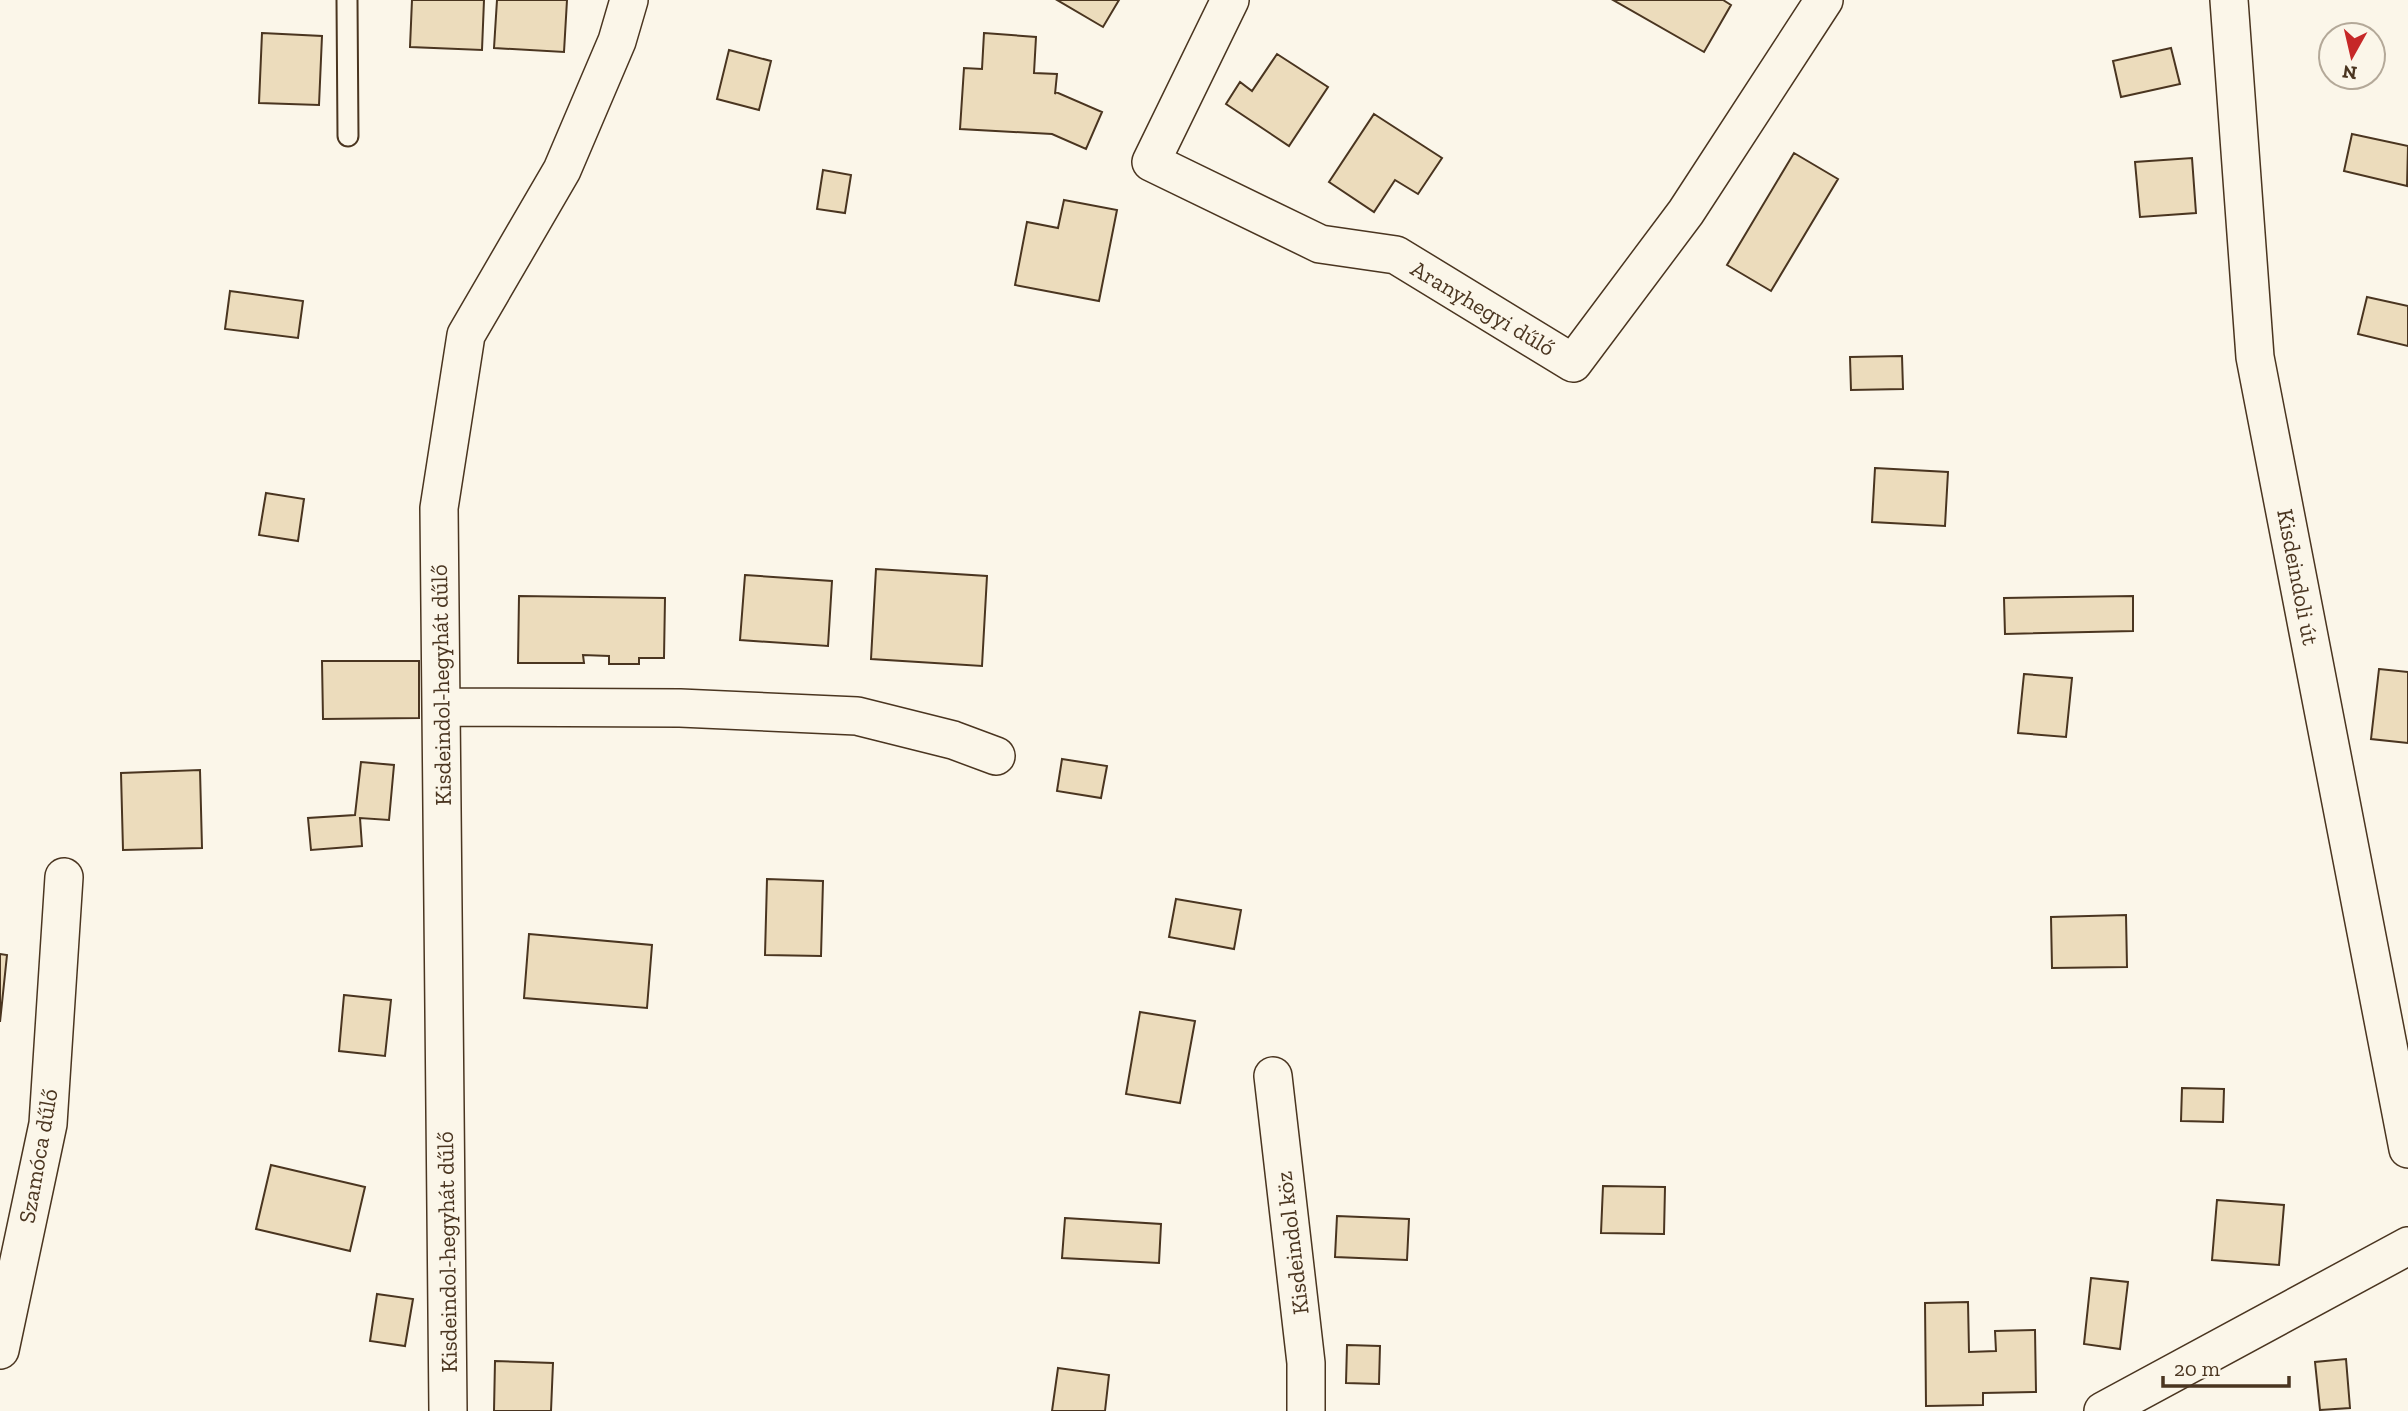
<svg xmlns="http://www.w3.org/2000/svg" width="2408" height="1411" font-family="'Zilla Slab',serif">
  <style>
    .building { fill: #ecdcbc; stroke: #4a3520; stroke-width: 2 }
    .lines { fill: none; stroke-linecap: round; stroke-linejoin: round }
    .lane-casing { stroke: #4a3520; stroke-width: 23 }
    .street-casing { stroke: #4a3520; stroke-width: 40 }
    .lane { stroke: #fbf6e9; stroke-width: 19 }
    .street { stroke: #fbf6e9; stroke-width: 37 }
    .labels { text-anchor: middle; stroke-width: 5; stroke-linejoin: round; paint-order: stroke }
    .street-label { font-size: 23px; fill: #4a3520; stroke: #fbf6e9 }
  </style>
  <rect width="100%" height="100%" fill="#fbf6e9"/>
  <path class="building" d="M 412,0 L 484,0 L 482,50 L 410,47 Z
    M 497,0 L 567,0 L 564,52 L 494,48 Z
    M 1057,0 L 1119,0 L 1103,27 Z
    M 1613,0 L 1723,0 L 1731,5 L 1704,52 Z
    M 262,33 L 322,36 L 319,105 L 259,103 Z
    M 984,33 L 1036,37 L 1034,73 L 1057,74 L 1055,94 L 1056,92 L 1102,112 L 1086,149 L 1052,134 L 960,129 L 964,68 L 982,69 Z
    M 2171,48 L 2180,84 L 2121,97 L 2113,61 Z
    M 729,50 L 771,61 L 759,110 L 717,99 Z
    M 1277,54 L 1328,87 L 1289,146 L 1226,104 L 1240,82 L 1252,91 Z
    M 1374,114 L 1442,158 L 1418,194 L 1395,180 L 1374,212 L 1329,182 Z
    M 2352,134 L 2408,146 L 2407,186 L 2344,171 Z
    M 1794,153 L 1838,179 L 1771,291 L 1727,265 Z
    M 2192,158 L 2196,213 L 2140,217 L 2135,162 Z
    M 823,170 L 851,175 L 845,213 L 817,209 Z
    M 1064,200 L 1117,210 L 1099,301 L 1015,285 L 1027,222 L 1058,228 Z
    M 230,291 L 303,301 L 298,338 L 225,329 Z
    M 2367,297 L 2408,306 L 2408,346 L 2358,334 Z
    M 1902,356 L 1903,389 L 1851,390 L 1850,357 Z
    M 1875,468 L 1948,472 L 1945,526 L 1872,522 Z
    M 266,493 L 304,499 L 298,541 L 259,535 Z
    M 876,569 L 987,576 L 982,666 L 871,659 Z
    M 745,575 L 832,581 L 828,646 L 740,640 Z
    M 519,596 L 665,598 L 664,658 L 639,658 L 639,664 L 609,664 L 609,656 L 583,655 L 584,663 L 518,663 Z
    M 2133,596 L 2133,631 L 2005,634 L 2004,598 Z
    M 322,661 L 419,661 L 419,718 L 323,719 Z
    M 2379,669 L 2408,672 L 2408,743 L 2371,739 Z
    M 2024,674 L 2072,678 L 2066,737 L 2018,733 Z
    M 1062,759 L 1107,766 L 1101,798 L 1057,791 Z
    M 361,762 L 394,765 L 389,820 L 360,818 L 362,846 L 311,850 L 308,818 L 355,815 Z
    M 200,770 L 202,848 L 123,850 L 121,773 Z
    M 767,879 L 823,881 L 821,956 L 765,955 Z
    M 1176,899 L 1241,910 L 1234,949 L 1169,937 Z
    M 2126,915 L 2127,967 L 2052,968 L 2051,917 Z
    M 529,934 L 652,945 L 647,1008 L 524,998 Z
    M 0,954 L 7,955 L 0,1022 Z
    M 344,995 L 391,1000 L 385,1056 L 339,1051 Z
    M 1140,1012 L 1195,1021 L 1180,1103 L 1126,1094 Z
    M 2182,1088 L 2224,1089 L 2223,1122 L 2181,1121 Z
    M 271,1165 L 365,1187 L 350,1251 L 256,1229 Z
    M 1603,1186 L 1665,1187 L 1664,1234 L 1601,1233 Z
    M 2217,1200 L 2284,1205 L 2279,1265 L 2212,1260 Z
    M 1337,1216 L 1409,1219 L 1407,1260 L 1335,1257 Z
    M 1065,1218 L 1161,1224 L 1159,1263 L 1062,1258 Z
    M 2091,1278 L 2128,1282 L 2120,1349 L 2084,1344 Z
    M 377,1294 L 413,1299 L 405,1346 L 370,1341 Z
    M 1968,1302 L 1969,1352 L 1996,1351 L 1995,1331 L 2035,1330 L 2036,1392 L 1983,1393 L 1983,1405 L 1926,1406 L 1925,1303 Z
    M 1347,1345 L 1380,1346 L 1379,1384 L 1346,1383 Z
    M 2346,1359 L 2350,1408 L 2320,1410 L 2315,1362 Z
    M 495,1361 L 553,1363 L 551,1411 L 494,1411 Z
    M 1058,1368 L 1109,1375 L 1105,1411 L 1052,1411 Z"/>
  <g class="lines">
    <g class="lane-casing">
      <path id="lane" d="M 347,0 L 348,136"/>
    </g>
    <g class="street-casing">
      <path id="street" d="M 1230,0 L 1151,162 L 1320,244 L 1396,255 L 1573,363 L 1686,212 L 1824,0
        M 2229,0 L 2255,357 L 2408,1149
        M 441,707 L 680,708 L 857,716 L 953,740 L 996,756
        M 1273,1076 L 1306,1363 L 1306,1411
        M 0,1350 L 48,1124 L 64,877
        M 448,1411 L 439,508 L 466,335 L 562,170 L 617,41 L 629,0
        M 2103,1411 L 2408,1246"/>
    </g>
    <use href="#lane" class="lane"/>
    <use href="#street" class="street"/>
  </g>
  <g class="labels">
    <g class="street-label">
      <text transform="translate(1483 308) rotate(31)" y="8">Aranyhegyi dűlő</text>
      <text transform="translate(2298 577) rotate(79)" y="8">Kisdeindoli út</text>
      <text transform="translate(441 685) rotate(-91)" y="8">Kisdeindol-hegyhát dűlő</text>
      <text transform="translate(38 1156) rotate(-80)" y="8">Szamóca dűlő</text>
      <text transform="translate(1292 1243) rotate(-97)" y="8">Kisdeindol köz</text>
      <text transform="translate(447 1252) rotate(-91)" y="8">Kisdeindol-hegyhát dűlő</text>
    </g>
  </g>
  <g transform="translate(2352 56) rotate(188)"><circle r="33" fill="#fbf6e9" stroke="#b4a999" stroke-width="2"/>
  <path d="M0-5L12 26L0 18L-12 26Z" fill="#c62828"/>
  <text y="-10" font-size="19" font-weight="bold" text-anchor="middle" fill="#4a3520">N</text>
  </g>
  <path d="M2163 1376v10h126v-10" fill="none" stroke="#4a3520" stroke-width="3.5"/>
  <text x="2174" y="1376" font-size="21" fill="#4a3520" stroke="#fbf6e9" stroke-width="5" paint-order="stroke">20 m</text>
</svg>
